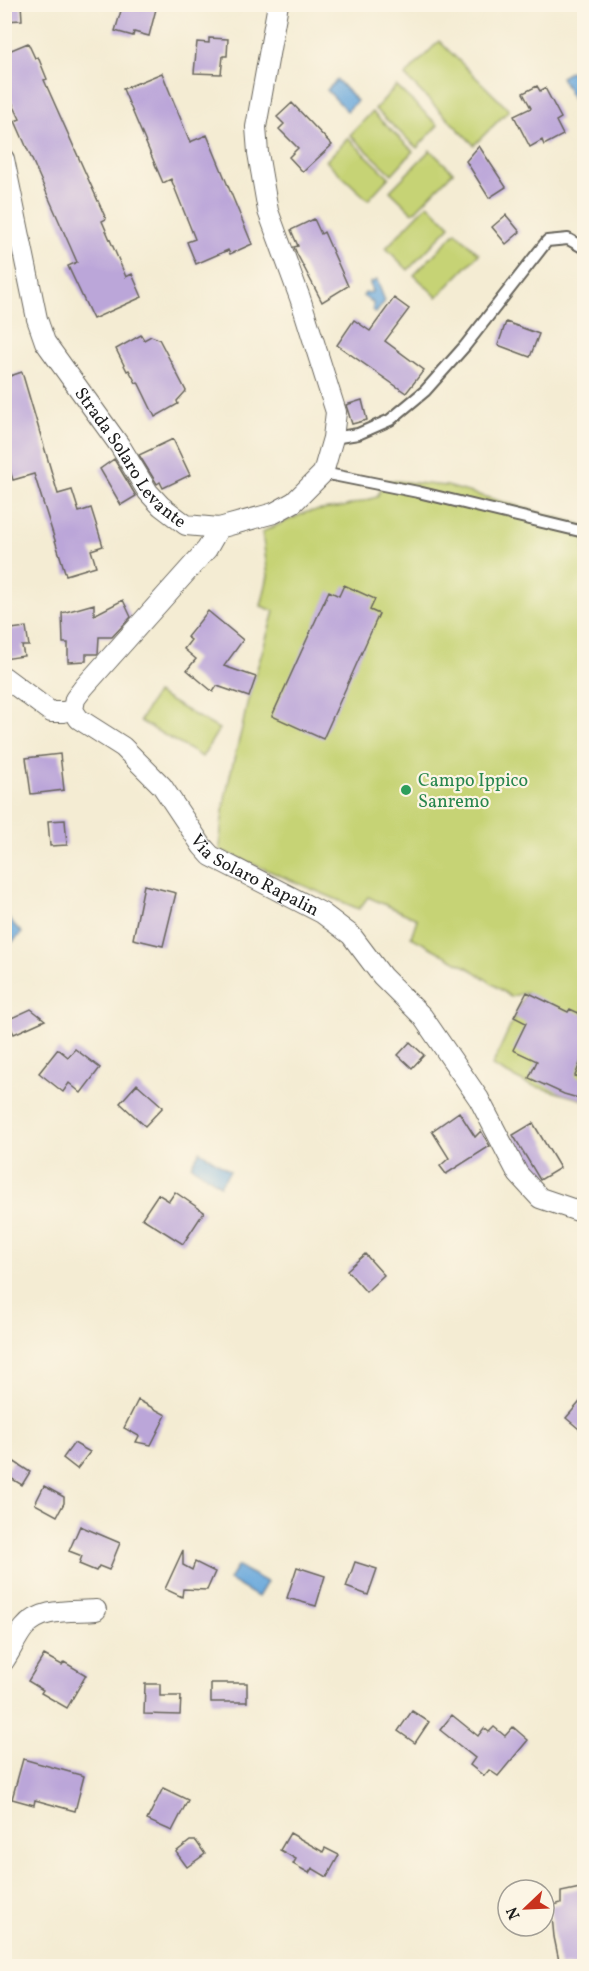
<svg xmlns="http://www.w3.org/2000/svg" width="589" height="1971" font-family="Vollkorn,serif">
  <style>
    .green { fill: #c6d375; stroke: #717848; stroke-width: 1.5 }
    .water { fill: #69a8dc; stroke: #42627c; stroke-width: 1.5 }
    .building { fill: #bba6d9 }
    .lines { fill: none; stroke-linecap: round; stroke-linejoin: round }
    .service-casing { stroke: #68655c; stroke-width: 14 }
    .minor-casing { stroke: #68655c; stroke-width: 22 }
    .service { stroke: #fff; stroke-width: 10 }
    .minor { stroke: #fff; stroke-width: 20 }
    .leisure-dot { fill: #2e9e5b; stroke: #fcf5e5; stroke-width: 2 }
    .labels { text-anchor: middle; stroke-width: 4.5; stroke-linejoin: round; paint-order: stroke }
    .street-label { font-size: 18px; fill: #1c1c1c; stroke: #fcf5e5 }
    .leisure-label { font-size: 18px; fill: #27864d; stroke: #fcf5e5; text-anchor: start }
  </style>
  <rect width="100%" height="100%" fill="#fcf5e5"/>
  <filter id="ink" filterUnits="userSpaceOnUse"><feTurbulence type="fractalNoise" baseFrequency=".0167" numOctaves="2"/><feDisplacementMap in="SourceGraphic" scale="12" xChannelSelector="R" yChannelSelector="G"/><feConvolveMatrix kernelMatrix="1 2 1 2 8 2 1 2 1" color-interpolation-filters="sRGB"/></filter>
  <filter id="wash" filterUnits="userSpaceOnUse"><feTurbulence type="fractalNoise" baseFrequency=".008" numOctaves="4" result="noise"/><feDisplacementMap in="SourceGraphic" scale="24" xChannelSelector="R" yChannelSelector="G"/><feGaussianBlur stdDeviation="1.35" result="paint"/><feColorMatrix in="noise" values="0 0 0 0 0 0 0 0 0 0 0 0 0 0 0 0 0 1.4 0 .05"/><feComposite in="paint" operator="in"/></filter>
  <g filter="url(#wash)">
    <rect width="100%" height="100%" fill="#f4ecd3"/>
    <path class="green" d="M 439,41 L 509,110 L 474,145 L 405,76 Z
      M 396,86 L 438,125 L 417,148 L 375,109 Z
      M 372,112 L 413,151 L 392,174 L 350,135 Z
      M 348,138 L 389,177 L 368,200 L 326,161 Z
      M 430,150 L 453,172 L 413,213 L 390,191 Z
      M 428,204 L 450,226 L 408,270 L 386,248 Z
      M 456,232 L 479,254 L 437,297 L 414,275 Z
      M 385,480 L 447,486 L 584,525 L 584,1100 L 527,1084 L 492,1066 L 526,992 L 511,997 L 474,971 L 411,937 L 417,919 L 368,897 L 359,909 L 220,850 C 220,809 231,771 241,732 C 244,721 245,711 248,700 C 256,670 266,641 274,611 L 261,606 L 268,576 L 262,532 L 307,512 L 343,507 L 377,497 Z
      M 156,693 L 219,729 L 202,757 L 140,721 Z"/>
    <path class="water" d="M 575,69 L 584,86 L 584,105 L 578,109 L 561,77 Z
      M 337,80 L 357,101 L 347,111 L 327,90 Z
      M 377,280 L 385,301 L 376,313 L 373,311 L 373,303 L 363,296 L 366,292 L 368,293 L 372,292 L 370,283 Z
      M 5,915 L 22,933 L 9,945 L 5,941 Z
      M 200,1151 L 230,1171 L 220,1185 L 191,1165 Z
      M 237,1566 L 267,1582 L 258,1597 L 229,1580 Z"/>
    <g id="blocks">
      <path class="building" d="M 4,4 L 21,4 L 22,20 L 4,21 Z
        M 123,4 L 151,4 L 150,7 L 156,9 L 149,36 L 134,32 L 133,36 L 115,31 Z
        M 209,38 L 228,39 L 227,56 L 223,56 L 221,74 L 194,73 L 197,42 L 209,43 Z
        M 28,43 L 35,58 L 38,57 L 47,79 L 44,80 L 106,219 L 102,221 L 126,277 L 132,274 L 142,297 L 93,319 L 68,266 L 77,262 L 15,121 L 20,119 L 4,85 L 4,53 Z
        M 162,73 L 190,142 L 207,135 L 252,244 L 230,254 L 228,250 L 196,264 L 187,242 L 195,239 L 171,179 L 163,183 L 123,89 Z
        M 537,86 L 540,91 L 545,88 L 561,118 L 556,121 L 563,135 L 544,145 L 542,140 L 530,147 L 514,116 L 531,108 L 523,93 Z
        M 292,103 L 332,145 L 303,172 L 289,157 L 298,148 L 279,129 L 284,124 L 277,117 Z
        M 479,146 L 506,187 L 489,198 L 466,161 Z
        M 506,215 L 520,232 L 506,244 L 492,227 Z
        M 314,219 L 321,234 L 324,232 L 348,286 L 322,302 L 297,254 L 294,247 L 298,246 L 291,230 Z
        M 394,298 L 409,309 L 385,341 L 424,370 L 406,393 L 337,345 L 354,320 L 370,331 Z
        M 506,322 L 539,334 L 530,357 L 498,345 Z
        M 141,335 L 144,340 L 151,336 L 159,339 L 186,391 L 177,401 L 178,404 L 155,417 L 138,382 L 136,383 L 129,370 L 127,371 L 116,349 Z
        M 22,372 L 58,494 L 72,490 L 79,512 L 91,508 L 103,546 L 91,550 L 96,566 L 66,575 L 34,474 L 13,480 L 4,452 L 4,378 Z
        M 362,400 L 367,420 L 352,424 L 346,405 Z
        M 173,439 L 190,475 L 163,488 L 160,482 L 157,484 L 139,455 Z
        M 114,459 L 136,496 L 121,505 L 100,469 Z
        M 344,585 L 375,599 L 370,610 L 379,614 L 323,739 L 272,716 L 329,591 L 339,596 Z
        M 123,600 L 131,617 L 112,637 L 99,637 L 98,654 L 86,654 L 86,661 L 68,662 L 68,643 L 63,643 L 62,613 L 94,604 L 94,615 Z
        M 208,611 L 243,640 L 224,666 L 256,677 L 249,697 L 217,686 L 213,692 L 187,670 L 196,659 L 184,649 L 191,640 L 187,637 Z
        M 26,627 L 29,646 L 22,646 L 24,656 L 4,659 L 4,630 Z
        M 60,754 L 64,790 L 31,794 L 26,758 Z
        M 65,820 L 67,845 L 50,846 L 48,821 Z
        M 144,885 L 176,893 L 163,946 L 133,939 Z
        M 527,992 L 568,1012 L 570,1009 L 585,1016 L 585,1051 L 575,1076 L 585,1081 L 585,1100 L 564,1094 L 529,1078 L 537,1061 L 513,1050 L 526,1023 L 514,1017 Z
        M 31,1009 L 45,1020 L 14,1034 L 7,1020 Z
        M 410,1042 L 424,1055 L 412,1068 L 398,1055 Z
        M 58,1049 L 68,1057 L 75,1049 L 100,1068 L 81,1093 L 69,1083 L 63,1092 L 39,1073 Z
        M 137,1084 L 163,1107 L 145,1126 L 120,1103 Z
        M 459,1112 L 475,1137 L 481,1131 L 490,1146 L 446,1174 L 440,1166 L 449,1158 L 432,1131 Z
        M 533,1123 L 560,1168 L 540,1180 L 513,1135 Z
        M 175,1192 L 204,1212 L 183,1244 L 142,1218 L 158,1194 L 169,1201 Z
        M 365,1254 L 384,1275 L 366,1292 L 347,1270 Z
        M 585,1396 L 585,1434 L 566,1418 Z
        M 138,1400 L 166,1415 L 151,1445 L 136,1442 L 139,1436 L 124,1428 Z
        M 74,1443 L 90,1452 L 77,1469 L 63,1458 Z
        M 13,1461 L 30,1472 L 22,1485 L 4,1474 Z
        M 44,1486 L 64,1497 L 64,1503 L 57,1516 L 35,1504 Z
        M 80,1526 L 120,1543 L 109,1570 L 99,1566 L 96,1571 L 79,1564 L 82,1556 L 69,1551 Z
        M 183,1550 L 183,1565 L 192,1570 L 195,1562 L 215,1572 L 207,1590 L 183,1589 L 182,1597 L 165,1589 Z
        M 355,1562 L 377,1569 L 368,1595 L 346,1587 Z
        M 297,1567 L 325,1576 L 316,1606 L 287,1598 Z
        M 44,1655 L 62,1665 L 64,1662 L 86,1675 L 67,1708 L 41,1693 L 43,1690 L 28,1681 Z
        M 211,1683 L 247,1683 L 247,1702 L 211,1702 Z
        M 145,1684 L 160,1684 L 160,1696 L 181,1696 L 180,1715 L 144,1714 Z
        M 412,1711 L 429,1722 L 415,1743 L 398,1731 Z
        M 452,1715 L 478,1736 L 484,1728 L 489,1732 L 494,1727 L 505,1736 L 513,1727 L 528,1740 L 498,1776 L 489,1770 L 484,1776 L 470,1765 L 475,1758 L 440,1730 Z
        M 23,1759 L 84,1776 L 75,1811 L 35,1800 L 34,1805 L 12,1799 Z
        M 163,1788 L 188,1800 L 172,1831 L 147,1820 Z
        M 290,1833 L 323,1852 L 325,1848 L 339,1855 L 327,1877 L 312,1868 L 309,1873 L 293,1864 L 296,1859 L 280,1850 Z
        M 190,1841 L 196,1841 L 205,1854 L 187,1867 L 176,1852 Z
        M 585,1887 L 585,1966 L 560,1966 L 554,1937 L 551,1906 L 561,1903 L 561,1892 Z"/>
    </g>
  </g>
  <g filter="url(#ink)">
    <use href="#blocks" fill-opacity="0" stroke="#68655c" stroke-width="1.5"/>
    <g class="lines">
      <g class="service-casing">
        <path id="service" d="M 333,438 L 358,434 L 390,420 L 425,391 L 465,346 L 547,241 L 568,239 L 584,248
          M 323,473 L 418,492 L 584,532"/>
      </g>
      <g class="minor-casing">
        <g id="minor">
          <path id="s1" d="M 4,159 L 37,319 L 45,342 L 120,446 L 148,492 L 161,506 L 186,525 L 219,528 L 274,513 L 294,502 L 323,473 L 333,438 L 336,412 L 300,298 L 268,211 L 258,153 L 256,127 L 278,4"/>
          <path id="s2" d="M 219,528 L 207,549 L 84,687 L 75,699 L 73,710 L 79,719 L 123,747 L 162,786 L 202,846 L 211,856 L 322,913 L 351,935 L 382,976 L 422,1016 L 479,1099 L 518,1174 L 540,1198 L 584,1213"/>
          <path d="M 4,677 L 51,712 L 63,712 L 73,710"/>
          <path d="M 4,1661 C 11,1651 16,1638 24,1628 C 41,1607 72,1612 96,1610"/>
        </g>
      </g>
      <use href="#service" class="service"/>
      <use href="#minor" class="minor"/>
    </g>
  </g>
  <circle class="leisure-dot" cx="406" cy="790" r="6"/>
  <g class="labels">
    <g class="street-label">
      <text dy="6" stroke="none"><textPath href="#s1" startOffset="332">Strada Solaro Levante</textPath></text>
      <text dy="6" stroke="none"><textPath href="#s2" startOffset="486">Via Solaro Rapalin</textPath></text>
    </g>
    <g class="leisure-label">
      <text x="418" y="786">Campo Ippico<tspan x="418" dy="21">Sanremo</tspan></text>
    </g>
  </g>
  <rect width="589" height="1971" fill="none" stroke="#fcf5e5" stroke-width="24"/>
  <g transform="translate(526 1908) rotate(247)"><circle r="28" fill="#fcf5e5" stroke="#a29e95" stroke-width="1.5"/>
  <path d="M0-4.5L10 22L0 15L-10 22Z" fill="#c8321e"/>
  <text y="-9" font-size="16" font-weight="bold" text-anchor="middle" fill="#1c1c1c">N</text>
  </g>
</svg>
